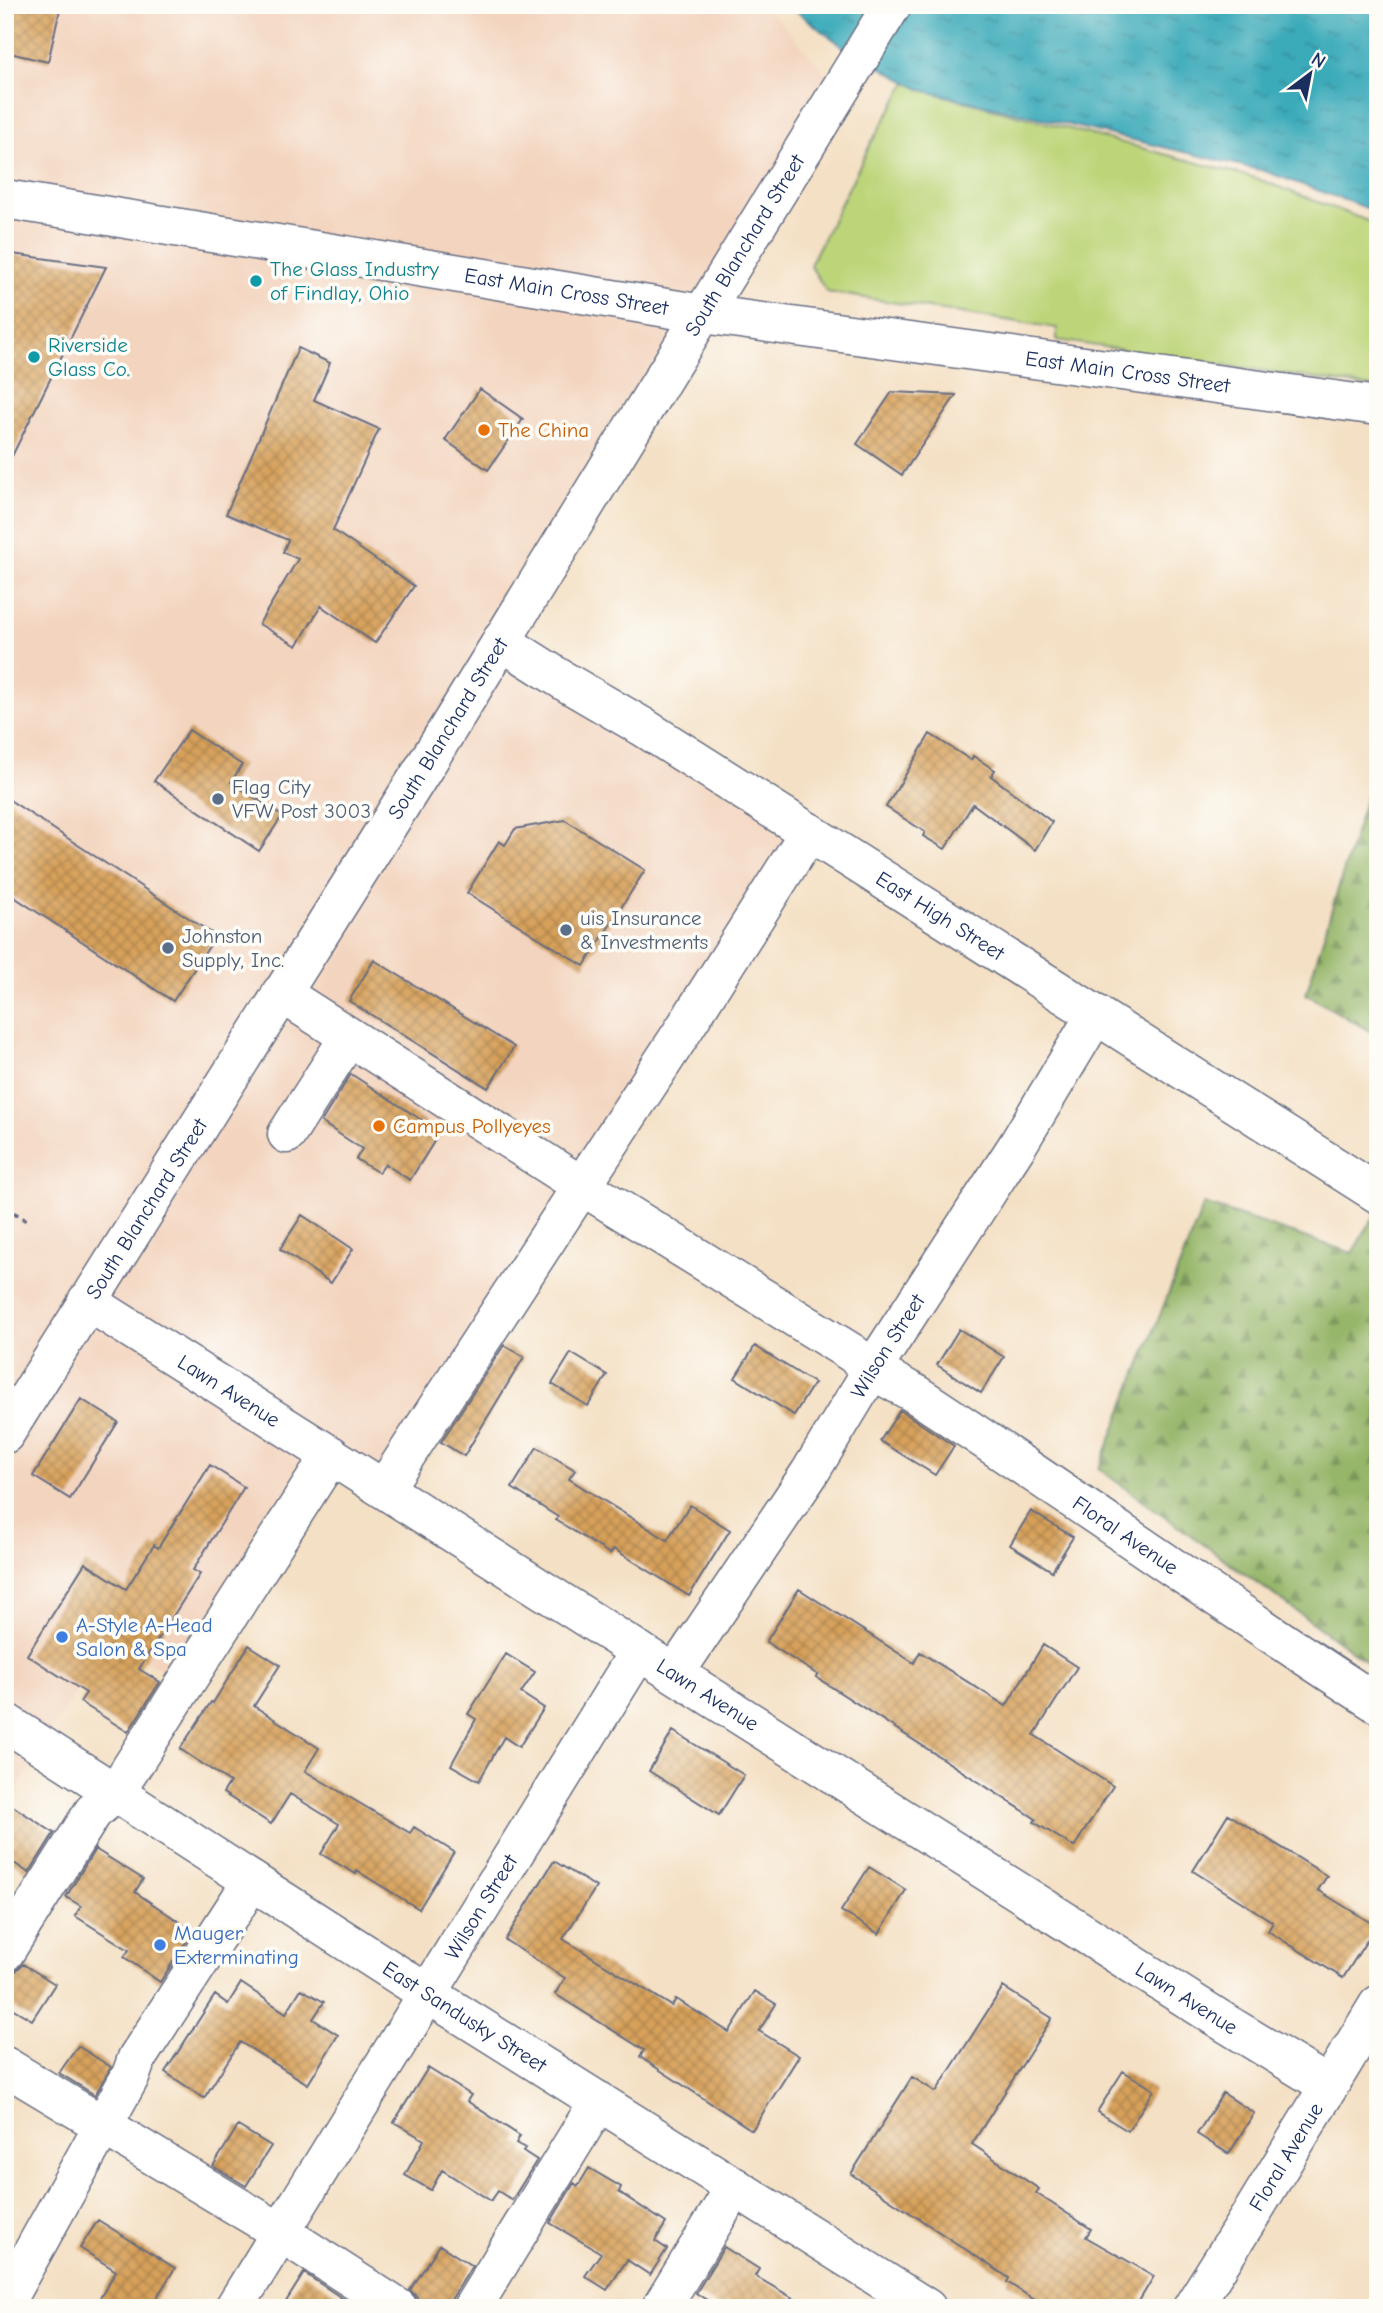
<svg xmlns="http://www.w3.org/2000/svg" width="1383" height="2313" font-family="'Comic Neue',sans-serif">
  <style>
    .built { fill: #f3d4be }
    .green { fill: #bdd579; stroke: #6c826c; stroke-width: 2 }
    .forest { fill: url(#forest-firs); stroke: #587264; stroke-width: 2 }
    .water { fill: url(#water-ripples); stroke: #2b6c8c; stroke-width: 2 }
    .building { fill: url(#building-cross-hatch) }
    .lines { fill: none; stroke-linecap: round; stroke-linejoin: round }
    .minor-casing { stroke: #676d82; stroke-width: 41 }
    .major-casing { stroke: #676d82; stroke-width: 41 }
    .path { stroke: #676d82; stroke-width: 4.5; stroke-dasharray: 5 5; stroke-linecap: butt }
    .minor { stroke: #fff; stroke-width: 38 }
    .major { stroke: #fff; stroke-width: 38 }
    .culture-dot { fill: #0f9aa8; stroke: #fdfcf7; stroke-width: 2.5 }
    .food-dot { fill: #e8710a; stroke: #fdfcf7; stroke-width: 2.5 }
    .service-dot { fill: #5c6f8a; stroke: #fdfcf7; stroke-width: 2.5 }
    .shop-dot { fill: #3f7fe0; stroke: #fdfcf7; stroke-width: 2.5 }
    .labels { text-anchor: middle; stroke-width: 7; stroke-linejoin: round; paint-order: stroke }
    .street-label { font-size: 21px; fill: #1b2f5e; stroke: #fdfcf7 }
    .culture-label { font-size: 21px; fill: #0d838f; stroke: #fdfcf7; text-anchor: start }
    .food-label { font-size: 21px; fill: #c56008; stroke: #fdfcf7; text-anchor: start }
    .service-label { font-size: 21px; fill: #4e5e75; stroke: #fdfcf7; text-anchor: start }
    .shop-label { font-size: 21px; fill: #366cbe; stroke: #fdfcf7; text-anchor: start }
  </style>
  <defs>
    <pattern id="forest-firs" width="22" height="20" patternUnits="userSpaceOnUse" patternTransform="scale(1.75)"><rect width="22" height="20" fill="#96b669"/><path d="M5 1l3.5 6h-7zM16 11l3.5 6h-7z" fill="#7a945a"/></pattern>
    <pattern id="water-ripples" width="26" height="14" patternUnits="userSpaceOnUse" patternTransform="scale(1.75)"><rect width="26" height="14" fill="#3baab9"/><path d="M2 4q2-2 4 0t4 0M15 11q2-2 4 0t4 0" fill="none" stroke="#318b9a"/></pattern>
    <pattern id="building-cross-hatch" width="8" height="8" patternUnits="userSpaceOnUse" patternTransform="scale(1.75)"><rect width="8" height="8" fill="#d8a15a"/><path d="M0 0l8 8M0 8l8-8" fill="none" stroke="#ae844e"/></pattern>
  </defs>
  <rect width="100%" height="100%" fill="#fdfcf7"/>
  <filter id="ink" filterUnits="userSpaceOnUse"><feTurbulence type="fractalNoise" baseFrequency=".0143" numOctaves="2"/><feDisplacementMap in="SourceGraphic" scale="14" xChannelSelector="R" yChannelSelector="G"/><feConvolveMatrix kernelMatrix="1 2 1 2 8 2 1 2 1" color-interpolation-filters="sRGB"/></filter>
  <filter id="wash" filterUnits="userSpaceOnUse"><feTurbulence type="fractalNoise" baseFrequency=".00686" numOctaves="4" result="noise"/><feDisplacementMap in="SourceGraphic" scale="28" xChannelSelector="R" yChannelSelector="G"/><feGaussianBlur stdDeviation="1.57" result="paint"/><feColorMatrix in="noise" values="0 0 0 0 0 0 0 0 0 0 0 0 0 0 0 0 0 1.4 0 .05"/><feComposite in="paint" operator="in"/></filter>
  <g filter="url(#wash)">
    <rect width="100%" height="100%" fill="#f4e0c4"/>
    <path class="built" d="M 5,5 L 755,5 L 773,13 L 840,90 L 501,641 L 809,832 L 384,1489 L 331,1456 L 184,1684 L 109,1638 L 42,1746 L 5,1811 Z"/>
    <path class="green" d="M 907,82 L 922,90 L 1255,178 L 1378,225 L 1378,388 L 1057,340 L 1057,328 L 827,292 L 810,265 L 871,143 Z"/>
    <path class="forest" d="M 1378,758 L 1378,1036 L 1306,994 Z
      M 1204,1204 L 1352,1253 L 1378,1210 L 1378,1670 L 1099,1469 Z"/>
    <path class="water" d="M 788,5 L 1378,6 L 1378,212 L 1264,171 L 922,90 L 845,48 Z"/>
    <g id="blocks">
      <path class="building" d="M 13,5 L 61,5 L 48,62 L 5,52 L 5,42 Z
        M 5,253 L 106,267 L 5,470 Z
        M 298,348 L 330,363 L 314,400 L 379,429 L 333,530 L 414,586 L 375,643 L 321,606 L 297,646 L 259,624 L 298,559 L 283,552 L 288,540 L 226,514 Z
        M 480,389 L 523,419 L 488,470 L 445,440 Z
        M 892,392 L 956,395 L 902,475 L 857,444 Z
        M 189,730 L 242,765 L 231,782 L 282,816 L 259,851 L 154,781 Z
        M 930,734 L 971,760 L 973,756 L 995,770 L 991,776 L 1052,822 L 1035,850 L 973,804 L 945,849 L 923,836 L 925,832 L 886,807 Z
        M 5,797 L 216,936 L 173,1001 L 5,891 Z
        M 565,820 L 645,870 L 584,966 L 467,893 L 499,841 L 505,845 L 515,829 Z
        M 374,960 L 514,1047 L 488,1088 L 349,1001 Z
        M 351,1074 L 440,1132 L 410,1180 L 385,1164 L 379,1173 L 356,1159 L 362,1149 L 321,1122 Z
        M 302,1215 L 353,1249 L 331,1283 L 280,1249 Z
        M 959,1329 L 1004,1357 L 981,1393 L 937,1365 Z
        M 504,1345 L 524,1357 L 464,1456 L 441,1442 Z
        M 755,1346 L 814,1383 L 794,1415 L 735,1378 Z
        M 571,1353 L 607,1375 L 588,1406 L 552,1384 Z
        M 81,1399 L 118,1422 L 70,1499 L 33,1476 Z
        M 900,1410 L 954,1446 L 935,1475 L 880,1441 Z
        M 537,1447 L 575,1470 L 569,1479 L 667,1540 L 690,1505 L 730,1530 L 689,1596 L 614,1549 L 610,1554 L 556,1520 L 558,1517 L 512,1488 Z
        M 210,1465 L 244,1487 L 193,1570 L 200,1574 L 139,1669 L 160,1682 L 128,1732 L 80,1702 L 86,1693 L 27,1655 L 85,1563 L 126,1589 L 154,1545 L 158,1548 Z
        M 1031,1511 L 1073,1537 L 1052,1571 L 1010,1545 Z
        M 799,1589 L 914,1663 L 920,1652 L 1006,1706 L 1043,1645 L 1077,1667 L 1034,1735 L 1113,1786 L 1074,1847 L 1034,1822 L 1036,1819 L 816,1677 L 818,1675 L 766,1642 Z
        M 249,1645 L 280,1665 L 254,1706 L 319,1748 L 305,1771 L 410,1833 L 414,1827 L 454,1852 L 419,1909 L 357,1871 L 356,1874 L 321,1854 L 339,1824 L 290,1794 L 271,1824 L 223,1793 L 230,1782 L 180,1749 L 211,1702 L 213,1703 Z
        M 506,1654 L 535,1672 L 521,1693 L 544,1708 L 519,1747 L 504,1737 L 479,1781 L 451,1765 L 476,1719 L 468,1714 Z
        M 673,1731 L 744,1775 L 719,1815 L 649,1771 Z
        M 5,1801 L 54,1833 L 29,1873 L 5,1857 Z
        M 1228,1814 L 1327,1876 L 1318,1890 L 1376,1926 L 1343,1978 L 1268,1931 L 1273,1922 L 1193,1871 Z
        M 95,1849 L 143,1879 L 135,1892 L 193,1931 L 160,1982 L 124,1957 L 129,1950 L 75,1916 L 81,1906 L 66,1897 Z
        M 554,1861 L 596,1887 L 563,1939 L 672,2006 L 676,1999 L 729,2032 L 755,1991 L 776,2004 L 759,2031 L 799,2056 L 752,2130 L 640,2057 L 644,2050 L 555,1994 L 565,1978 L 505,1940 Z
        M 869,1867 L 906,1890 L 879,1934 L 841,1911 Z
        M 23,1964 L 55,1984 L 32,2020 L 5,2004 L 5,1975 L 16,1971 Z
        M 241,1983 L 286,2013 L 301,1989 L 324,2002 L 313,2019 L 338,2035 L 308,2084 L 240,2042 L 204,2098 L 165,2072 L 215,1995 L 228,2004 Z
        M 1003,1987 L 1052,2018 L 972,2144 L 1039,2189 L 1036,2193 L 1091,2229 L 1086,2237 L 1154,2276 L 1135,2308 L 1047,2308 L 1007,2282 L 1009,2278 L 851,2174 L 912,2077 L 936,2092 Z
        M 78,2046 L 111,2067 L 95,2095 L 59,2073 Z
        M 428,2068 L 471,2095 L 467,2101 L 520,2136 L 516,2143 L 525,2148 L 523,2151 L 537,2160 L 512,2200 L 498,2191 L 491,2201 L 442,2170 L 431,2190 L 405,2175 L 424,2140 L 394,2122 Z
        M 1123,2071 L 1154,2090 L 1128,2131 L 1097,2112 Z
        M 1223,2093 L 1254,2113 L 1229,2154 L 1197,2134 Z
        M 238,2126 L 271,2146 L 246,2186 L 213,2166 Z
        M 589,2168 L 621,2187 L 619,2192 L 666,2223 L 655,2241 L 667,2249 L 650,2275 L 627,2260 L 607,2290 L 585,2276 L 601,2253 L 550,2223 L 574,2183 L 578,2186 Z
        M 98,2220 L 175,2268 L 150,2308 L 94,2308 L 116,2271 L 80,2248 Z
        M 440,2245 L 472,2266 L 446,2308 L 423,2308 L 419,2305 L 417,2297 L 410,2290 Z
        M 724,2247 L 759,2269 L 755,2276 L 810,2308 L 719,2308 L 696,2293 Z
        M 304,2273 L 357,2308 L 282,2308 Z"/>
    </g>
  </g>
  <g filter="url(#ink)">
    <use href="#blocks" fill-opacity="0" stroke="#676d82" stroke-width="2"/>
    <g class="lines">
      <g class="minor-casing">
        <g id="minor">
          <path id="s1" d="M 501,641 L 564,681 L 643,727 L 1378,1194"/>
          <path id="s2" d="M 281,993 L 582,1186 L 852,1353 L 872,1370 L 914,1393 C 1070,1495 1221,1603 1378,1704"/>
          <path d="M 287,1134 L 349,1037"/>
          <path id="s3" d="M 87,1301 L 1227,2024 L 1329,2086"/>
          <path d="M 384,1489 L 679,1037 L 809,832"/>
          <path id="s4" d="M 675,1673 L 809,1474 L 872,1370 L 1017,1146 L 1096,1014"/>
          <path d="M 5,1952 L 93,1812 L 115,1793 L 331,1455"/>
          <path d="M 5,2066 L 280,2232 L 398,2308"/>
          <path d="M 5,2302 L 131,2075 L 137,2058 L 252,1881"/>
          <path id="s5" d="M 234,2308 L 639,1651"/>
          <path d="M 472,2308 L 599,2101"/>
          <path d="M 661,2308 L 735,2187"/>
          <path id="s6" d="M 1192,2308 L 1255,2208 L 1378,2005"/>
        </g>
      </g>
      <g class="major-casing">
        <g id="major">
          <path id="s7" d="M 5,199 L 703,314 L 1378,406"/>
          <path id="s8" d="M 5,1434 L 422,771 L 892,5"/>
          <path id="s9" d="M 5,1722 L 428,1994 L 927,2308"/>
        </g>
      </g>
      <path class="path" d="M 5,1208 L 26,1220"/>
      <use href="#minor" class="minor"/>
      <use href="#major" class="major"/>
    </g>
  </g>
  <g class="culture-dot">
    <circle cx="256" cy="281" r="7"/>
    <circle cx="34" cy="357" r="7"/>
  </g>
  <g class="food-dot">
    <circle cx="484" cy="430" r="7"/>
    <circle cx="379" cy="1126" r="7"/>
  </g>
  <g class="service-dot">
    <circle cx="218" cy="799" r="7"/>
    <circle cx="566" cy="930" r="7"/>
    <circle cx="168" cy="948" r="7"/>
  </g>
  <g class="shop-dot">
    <circle cx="62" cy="1637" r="7"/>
    <circle cx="160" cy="1945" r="7"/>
  </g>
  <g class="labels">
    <g class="street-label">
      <text dy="7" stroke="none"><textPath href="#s8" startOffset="1400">South Blanchard Street</textPath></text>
      <text dy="7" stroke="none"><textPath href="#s7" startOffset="569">East Main Cross Street</textPath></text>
      <text dy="7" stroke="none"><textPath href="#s7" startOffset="1136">East Main Cross Street</textPath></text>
      <text dy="7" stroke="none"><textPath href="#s8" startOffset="833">South Blanchard Street</textPath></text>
      <text dy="7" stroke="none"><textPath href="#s1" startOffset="518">East High Street</textPath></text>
      <text dy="7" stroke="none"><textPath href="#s8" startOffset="266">South Blanchard Street</textPath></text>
      <text dy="7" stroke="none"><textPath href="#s4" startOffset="390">Wilson Street</textPath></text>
      <text dy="7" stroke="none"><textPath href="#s3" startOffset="168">Lawn Avenue</textPath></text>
      <text dy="7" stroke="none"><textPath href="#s2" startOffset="1004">Floral Avenue</textPath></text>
      <text dy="7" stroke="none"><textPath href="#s3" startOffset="735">Lawn Avenue</textPath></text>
      <text dy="7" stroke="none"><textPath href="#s5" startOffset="471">Wilson Street</textPath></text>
      <text dy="7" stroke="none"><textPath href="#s3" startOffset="1302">Lawn Avenue</textPath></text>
      <text dy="7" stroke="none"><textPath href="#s9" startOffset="546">East Sandusky Street</textPath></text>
      <text dy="7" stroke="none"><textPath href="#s6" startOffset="178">Floral Avenue</textPath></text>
    </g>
    <g class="culture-label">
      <text x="270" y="276">The Glass Industry<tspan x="270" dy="24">of Findlay, Ohio</tspan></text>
      <text x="48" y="352">Riverside<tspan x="48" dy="24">Glass Co.</tspan></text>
    </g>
    <g class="food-label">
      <text x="498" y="437">The China</text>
      <text x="393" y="1133">Campus Pollyeyes</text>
    </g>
    <g class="service-label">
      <text x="232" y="794">Flag City<tspan x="232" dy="24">VFW Post 3003</tspan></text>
      <text x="580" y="925">uis Insurance<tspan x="580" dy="24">&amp; Investments</tspan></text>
      <text x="182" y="943">Johnston<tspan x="182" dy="24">Supply, Inc.</tspan></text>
    </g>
    <g class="shop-label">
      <text x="76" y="1632">A-Style A-Head<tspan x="76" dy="24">Salon &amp; Spa</tspan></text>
      <text x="174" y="1940">Mauger<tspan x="174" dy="24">Exterminating</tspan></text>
    </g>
  </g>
  <rect width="1383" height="2313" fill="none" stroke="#fdfcf7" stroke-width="28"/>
  <g transform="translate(1310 74) rotate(32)" stroke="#fdfcf7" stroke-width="5" paint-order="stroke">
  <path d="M0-5L12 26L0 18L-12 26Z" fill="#1b2f5e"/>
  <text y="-10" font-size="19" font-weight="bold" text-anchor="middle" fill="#1b2f5e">N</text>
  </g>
</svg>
